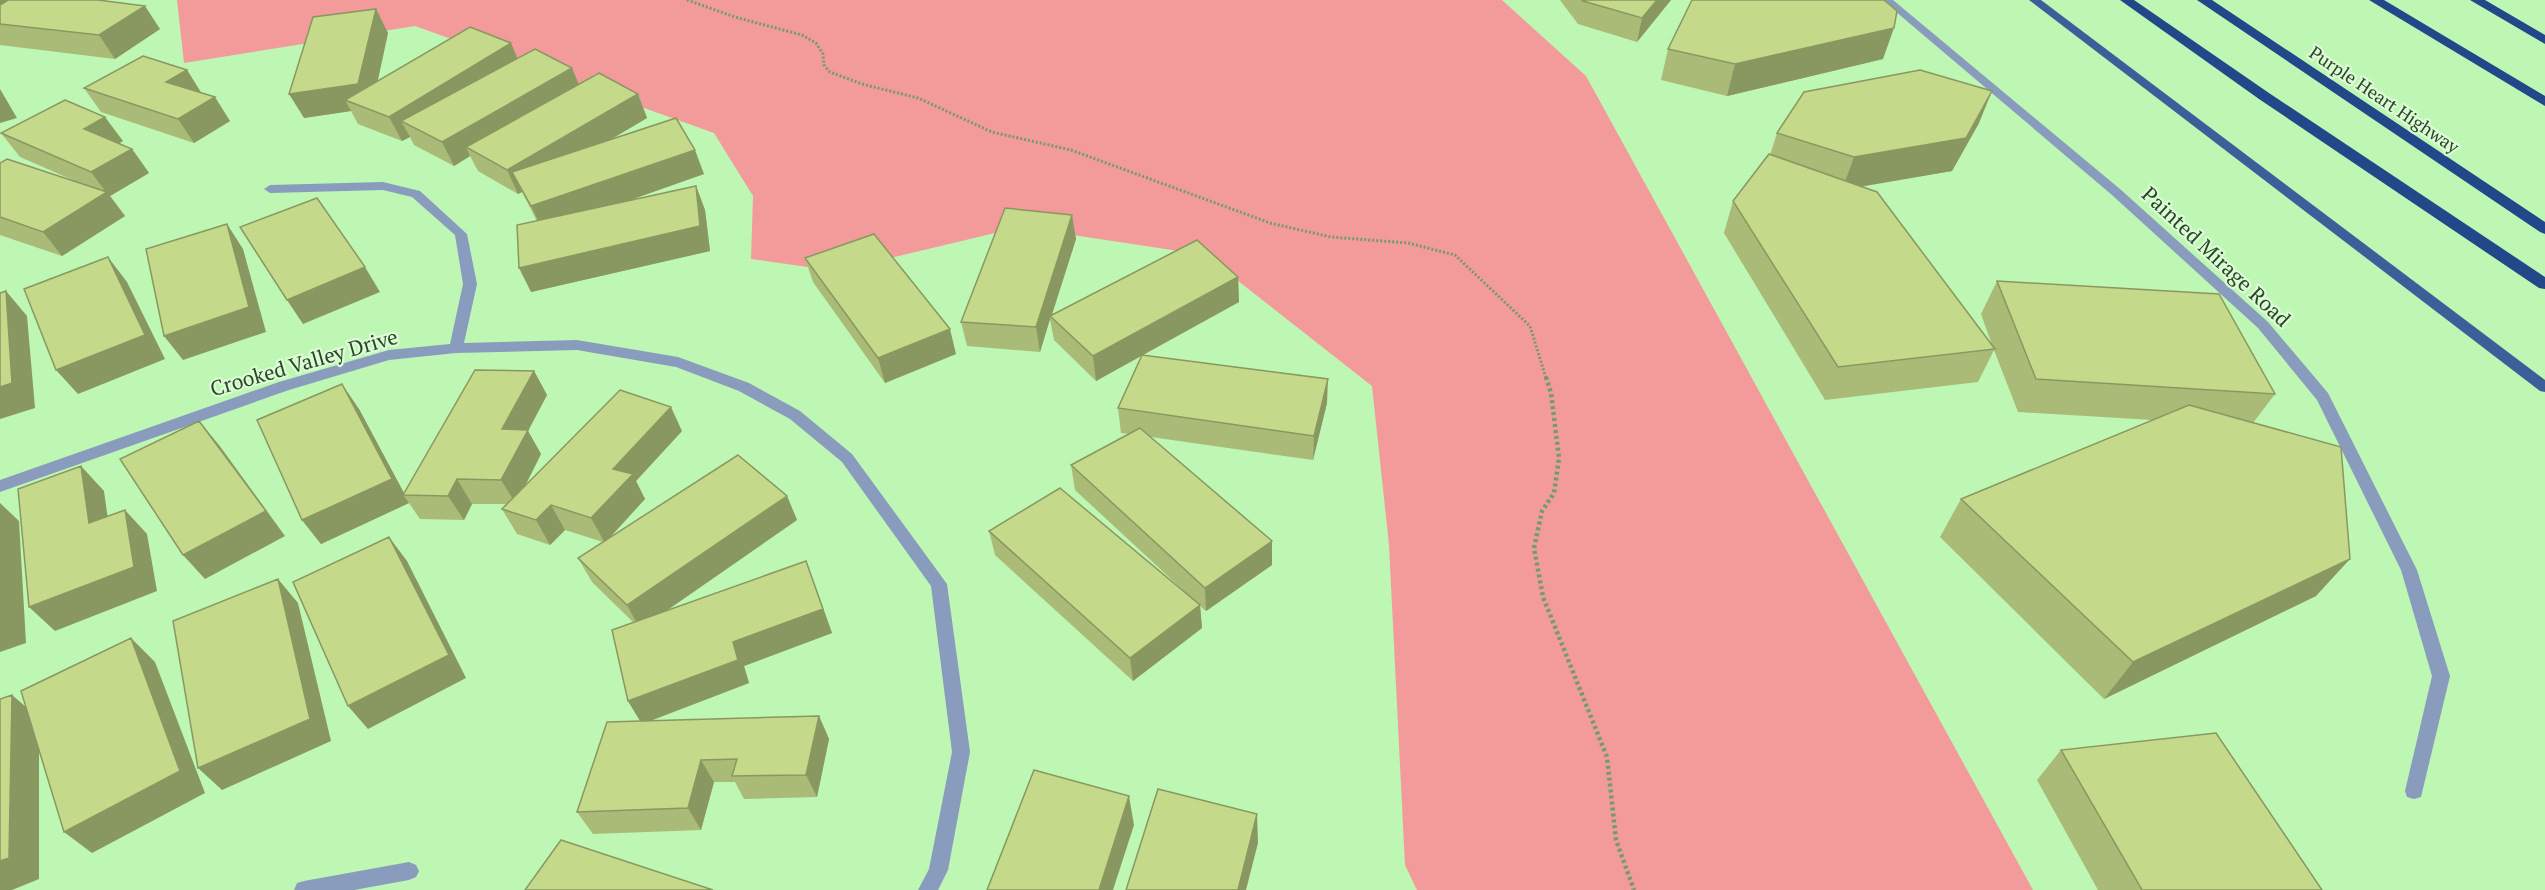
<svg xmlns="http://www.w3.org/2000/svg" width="2545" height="890" font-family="'PT Serif',serif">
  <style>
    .green { fill: #f39b9a }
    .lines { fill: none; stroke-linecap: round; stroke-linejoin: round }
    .path-far1 { stroke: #749b6d; stroke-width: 3; stroke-dasharray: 2 2; stroke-linecap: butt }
    .path { stroke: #749b6d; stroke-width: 4.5; stroke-dasharray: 3 3; stroke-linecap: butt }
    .minor { fill: #899cbd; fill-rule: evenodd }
    .major { fill: #3d5f99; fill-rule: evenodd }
    .highway { fill: #22488a; fill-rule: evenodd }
    .wall { fill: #a9bb76 }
    .shaded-wall { fill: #899860 }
    .building { fill: #c4d989; stroke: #899860; stroke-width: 1.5 }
    .labels { text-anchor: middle; stroke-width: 4.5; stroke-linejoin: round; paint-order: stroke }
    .far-street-label { font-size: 18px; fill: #2d4429; stroke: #dbfdd5 }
    .street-label { font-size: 21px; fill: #2d4429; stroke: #dbfdd5 }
  </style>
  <rect width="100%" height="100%" fill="#bef6b4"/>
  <path class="green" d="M 177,0 L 1502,0 L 1586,76 L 2033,890 L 1417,890 L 1405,865 L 1389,545 L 1372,386 L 1205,255 L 1020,227 L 836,271 L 751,259 L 753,196 L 714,133 L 415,26 L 184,63 Z"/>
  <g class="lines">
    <path class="path-far1" d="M 687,0 L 735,17 L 802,35 L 816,43 L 823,54 L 824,65 L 830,72 L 862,84 L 918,98 L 992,132 L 1071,150 L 1270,223 L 1331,237 L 1408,243 L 1455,255 L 1530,326 L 1546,378"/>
    <path class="path" d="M 1546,377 L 1551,393 L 1559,458 L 1554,493 L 1542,511 L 1534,548 L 1543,597 L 1607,757 L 1616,840 L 1634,890"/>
    <path class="minor" d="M 1882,0 L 1893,0 L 2120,189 L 2268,322 L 2328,393 L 2417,570 L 2450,676 L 2421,797 L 2414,799 L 2407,797 L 2405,791 L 2432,676 L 2401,570 L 2317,400 L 2258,328 L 2112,195 Z
      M 383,182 L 420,191 L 467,234 L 477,284 L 464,343 L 577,340 L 678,357 L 749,383 L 800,411 L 852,454 L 947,584 L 970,752 L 948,870 L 938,890 L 918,890 L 929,869 L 952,752 L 931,586 L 842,462 L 790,419 L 739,391 L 676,367 L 577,350 L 456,353 L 389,360 L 289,390 L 0,492 L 0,480 L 279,382 L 389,350 L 450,344 L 463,284 L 455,235 L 412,197 L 383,190 L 270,193 L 264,189 L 270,185 Z
      M 409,862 L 416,865 L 419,871 L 416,877 L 409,880 L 354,890 L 294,890 L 297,883 L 304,881 Z"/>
    <path class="major" d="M 2029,0 L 2041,0 L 2545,380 L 2545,392 L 2540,391 Z"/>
    <path class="highway" d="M 2120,0 L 2134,0 L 2269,93 L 2545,277 L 2545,289 L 2539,288 L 2259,99 Z
      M 2197,0 L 2212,0 L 2545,222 L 2545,234 L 2540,232 Z
      M 2369,0 L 2384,0 L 2545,96 L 2545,106 Z
      M 2470,0 L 2485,0 L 2545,35 L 2545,44 Z"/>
  </g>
  <path class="wall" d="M 0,0 L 160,29 L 115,59 L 0,45 Z
    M 1560,0 L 1671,0 L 1637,42 L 1578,24 Z
    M 376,9 L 388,33 L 377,81 L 511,43 L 517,58 L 572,68 L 579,85 L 638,94 L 647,118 L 610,140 L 704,174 L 626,201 L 696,186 L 705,210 L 710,251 L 531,292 L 537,221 L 522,192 L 518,194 L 478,171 L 470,156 L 454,166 L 414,145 L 410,137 L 402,141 L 358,124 L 351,111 L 304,118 Z
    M 1668,49 L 1883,59 L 1727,96 L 1661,80 Z
    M 187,70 L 201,93 L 230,121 L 194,143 L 101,112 L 84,88 Z
    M 1979,123 L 1952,171 L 1860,186 L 1992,345 L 1981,314 L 1997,281 L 2275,394 L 2253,423 L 2316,596 L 2104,699 L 1940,537 L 1961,499 L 2152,420 L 2018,412 L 1994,350 L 1978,382 L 1825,400 L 1724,233 L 1733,201 L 1770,155 L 1777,133 Z
    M 1,133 L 123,141 L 119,143 L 132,149 L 149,173 L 110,196 L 125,216 L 62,256 L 0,235 L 0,163 L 75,181 L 20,157 Z
    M 1072,215 L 1076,239 L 1052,315 L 1238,277 L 1239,302 L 1142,355 L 1327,403 L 1313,460 L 1151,437 L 1272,565 L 1206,611 L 1200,606 L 1202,628 L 1133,681 L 995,555 L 989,531 L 1185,592 L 1075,490 L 1071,465 L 1129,434 L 1121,433 L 1118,408 L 1142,355 L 1096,381 L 1054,340 L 1050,319 L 1040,352 L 967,346 L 961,322 Z
    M 805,258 L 956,354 L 885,383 L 813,282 Z
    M 534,371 L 547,395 L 528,431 L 541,454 L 525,486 L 682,431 L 636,481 L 645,499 L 608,539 L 787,496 L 797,520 L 666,611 L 815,585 L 832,633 L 744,666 L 749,683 L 650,721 L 819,716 L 829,739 L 817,797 L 744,799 L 735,782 L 714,782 L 701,830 L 593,834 L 577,812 L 640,721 L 628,701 L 634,623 L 592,582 L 578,558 L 603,542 L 565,530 L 550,545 L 517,534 L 502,509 L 507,504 L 472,504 L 464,520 L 420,519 L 409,503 L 321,544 L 302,520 L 359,409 L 404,493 Z
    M 2061,750 L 2322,890 L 2098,890 L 2037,780 Z"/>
  <path class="shaded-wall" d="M 0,0 L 64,0 L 0,10 Z
    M 1657,0 L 1671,0 L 1637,42 L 1642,18 Z
    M 145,6 L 160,29 L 115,59 L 99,35 Z
    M 376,9 L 388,33 L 372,108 L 345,100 L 351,111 L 304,118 L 289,94 Z
    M 1894,28 L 1883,59 L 1727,96 L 1735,64 Z
    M 511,43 L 521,67 L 401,121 L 410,137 L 402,141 L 389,117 Z
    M 572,68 L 582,92 L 466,147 L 470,156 L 454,166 L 442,142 Z
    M 187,70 L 202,94 L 166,82 Z
    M 0,89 L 17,118 L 0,123 Z
    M 1992,91 L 1979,123 L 1952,171 L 1842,190 L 1854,157 Z
    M 638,94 L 647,118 L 523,191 L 512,172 L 522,192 L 518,194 L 507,170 Z
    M 215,97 L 230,121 L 194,143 L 178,119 Z
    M 105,117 L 123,141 L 102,153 L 84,129 Z
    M 132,149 L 149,173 L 110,196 L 125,216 L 62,256 L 43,232 L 106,192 L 91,172 Z
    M 695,150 L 704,174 L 543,231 L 531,206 Z
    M 696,186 L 705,210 L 710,251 L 531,292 L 519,268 Z
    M 1072,215 L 1076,239 L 1051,317 L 1050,316 L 1050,319 L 1040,352 L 1036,327 Z
    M 227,224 L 243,249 L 266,332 L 183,360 L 164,336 Z
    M 108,257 L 127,282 L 165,359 L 78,394 L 56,370 Z
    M 365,267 L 380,292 L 303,324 L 287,300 Z
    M 1238,277 L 1239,302 L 1096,381 L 1093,356 Z
    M 6,291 L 27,316 L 35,408 L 0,419 L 0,387 Z
    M 950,329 L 956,354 L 885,383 L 878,358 Z
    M 534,371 L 547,395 L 528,431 L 541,454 L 516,504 L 501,480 L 502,429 Z
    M 1328,379 L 1327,403 L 1313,460 L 1314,436 Z
    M 342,384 L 359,409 L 405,495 L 403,495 L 409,503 L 321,544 L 302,520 Z
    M 671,407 L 682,431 L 636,481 L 645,499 L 605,543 L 591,518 L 613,469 Z
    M 199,421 L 219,445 L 285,536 L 205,579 L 183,555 Z
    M 81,466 L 104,491 L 112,548 L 89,523 Z
    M 457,479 L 472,504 L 464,520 L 448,496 Z
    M 787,496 L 797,520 L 640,629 L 627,605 Z
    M 0,503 L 19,521 L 26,643 L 0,652 Z
    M 551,505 L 565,530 L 550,545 L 536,520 Z
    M 125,510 L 147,534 L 157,591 L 55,631 L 29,607 Z
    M 389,537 L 407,561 L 466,678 L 368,729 L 348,706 Z
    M 1272,541 L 1272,565 L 1206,611 L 1205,588 Z
    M 2350,559 L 2316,596 L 2104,699 L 2133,662 Z
    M 806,561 L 832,633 L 744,666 L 749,683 L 642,724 L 628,701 L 733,642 Z
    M 278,579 L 298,603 L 331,741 L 222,790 L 198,768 Z
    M 1200,605 L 1202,628 L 1133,681 L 1130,658 Z
    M 131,638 L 155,662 L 205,793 L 92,853 L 64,832 Z
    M 12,695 L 39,718 L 39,879 L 12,890 L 0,890 L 0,861 Z
    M 819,716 L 829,739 L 817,797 L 806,775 Z
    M 701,760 L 714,782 L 701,830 L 688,808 Z
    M 1129,796 L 1134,825 L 1113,890 L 1099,890 Z
    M 1257,814 L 1258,843 L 1246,890 L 1238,890 Z"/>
  <path class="building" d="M 8,0 L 98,0 L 145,6 L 99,35 L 0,24 L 0,5 Z
    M 1582,0 L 1657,0 L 1642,18 L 1583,1 Z
    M 1692,0 L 1884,0 L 1897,11 L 1894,28 L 1735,64 L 1668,49 Z
    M 376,9 L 358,84 L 289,94 L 313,17 Z
    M 470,27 L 511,43 L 389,117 L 345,100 Z
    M 535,49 L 572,68 L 442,142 L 401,121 Z
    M 143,56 L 187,70 L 166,82 L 215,97 L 178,119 L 84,88 Z
    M 1920,70 L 1992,91 L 1966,138 L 1854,157 L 1777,133 L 1804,92 Z
    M 599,73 L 638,94 L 507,170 L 466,147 Z
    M 65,100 L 105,117 L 84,129 L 132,149 L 91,172 L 1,133 Z
    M 676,118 L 695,150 L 531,206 L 512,172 Z
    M 1769,154 L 1877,192 L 1995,349 L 1838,367 L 1733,201 Z
    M 7,159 L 107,192 L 43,232 L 0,217 L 0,163 Z
    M 696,186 L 700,226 L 519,268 L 517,225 Z
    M 317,198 L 365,267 L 287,300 L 240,227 Z
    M 1005,208 L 1072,215 L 1036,327 L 961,322 Z
    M 227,224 L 249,307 L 164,336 L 146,249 Z
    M 874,234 L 950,329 L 878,358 L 805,258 Z
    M 1197,240 L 1238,277 L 1093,356 L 1050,316 Z
    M 108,257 L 145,335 L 56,370 L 24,289 Z
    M 1997,281 L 2219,294 L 2275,394 L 2036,379 Z
    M 6,291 L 12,383 L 0,387 L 0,293 Z
    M 1142,355 L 1328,379 L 1314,436 L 1118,408 Z
    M 475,370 L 534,371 L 502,429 L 528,430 L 501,480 L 457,479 L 448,496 L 403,495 Z
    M 342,384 L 392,479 L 302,520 L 257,420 Z
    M 620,390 L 671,407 L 613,469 L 633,474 L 591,518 L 551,505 L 536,520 L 502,509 Z
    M 2189,405 L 2341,447 L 2350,559 L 2133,662 L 1961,499 Z
    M 199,421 L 266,511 L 183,555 L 120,459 Z
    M 1140,428 L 1272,541 L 1205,588 L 1071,465 Z
    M 738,455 L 787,496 L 627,605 L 578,558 Z
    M 81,466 L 89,523 L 125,510 L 134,567 L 29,607 L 18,489 Z
    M 1060,488 L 1200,605 L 1130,658 L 989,531 Z
    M 389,537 L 449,655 L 348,706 L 293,582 Z
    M 806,561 L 823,609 L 733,642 L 738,660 L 628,701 L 612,630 Z
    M 278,579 L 310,719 L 198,768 L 173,621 Z
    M 131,638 L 180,771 L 64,832 L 21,691 Z
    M 12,695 L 9,858 L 0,861 L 0,699 Z
    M 819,716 L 806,775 L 732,776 L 737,759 L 701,760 L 688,808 L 577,812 L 607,722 Z
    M 2216,733 L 2322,890 L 2142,890 L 2061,750 Z
    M 1034,770 L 1129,796 L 1099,890 L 987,890 Z
    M 1158,789 L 1257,814 L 1238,890 L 1126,890 Z
    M 561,840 L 713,890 L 525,890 Z"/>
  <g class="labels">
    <g class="far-street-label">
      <text transform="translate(2384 100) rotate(34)" y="6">Purple Heart Highway</text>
    </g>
    <g class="street-label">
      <text transform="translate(2216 257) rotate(43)" y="7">Painted Mirage Road</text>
      <text transform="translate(304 363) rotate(-16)" y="7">Crooked Valley Drive</text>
    </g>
  </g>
</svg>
